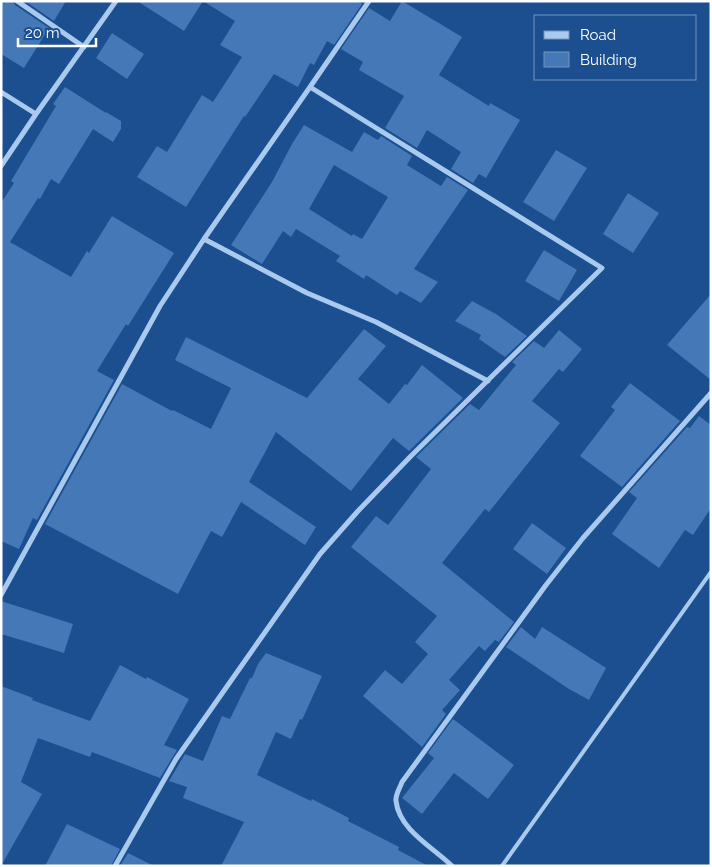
<svg xmlns="http://www.w3.org/2000/svg" width="712" height="867" font-family="Raleway,sans-serif">
  <style>
    .building { fill: #4478b7; fill-rule: evenodd }
    .lines { fill: none; stroke-linecap: round; stroke-linejoin: round }
    .lane { stroke: #a9c9ee; stroke-width: 4 }
    .street { stroke: #a9c9ee; stroke-width: 5 }
  </style>
  <rect width="100%" height="100%" fill="#1b4f8f"/>
  <path class="building" d="M 1,1 L 13,1 L 15,5 L 49,28 L 24,68 L 1,54 Z
    M 25,1 L 66,1 L 54,21 Z
    M 137,1 L 358,1 L 362,4 L 334,45 L 327,41 L 314,65 L 310,63 L 298,87 L 274,74 L 245,117 L 244,116 L 186,207 L 137,177 L 157,146 L 167,152 L 202,95 L 213,102 L 242,57 L 220,45 L 235,21 L 203,1 L 184,31 Z
    M 402,1 L 462,37 L 439,75 L 489,106 L 490,103 L 520,120 L 486,178 L 479,174 L 473,183 L 451,169 L 461,152 L 427,130 L 417,148 L 385,128 L 404,96 L 359,70 L 363,62 L 341,49 L 369,8 L 390,21 Z
    M 112,33 L 144,54 L 127,79 L 96,58 Z
    M 65,87 L 106,113 L 106,112 L 121,121 L 121,129 L 113,142 L 93,129 L 59,184 L 51,179 L 40,199 L 38,198 L 10,242 L 71,277 L 87,251 L 89,253 L 112,216 L 174,253 L 128,326 L 126,324 L 97,371 L 114,380 L 37,520 L 33,518 L 19,549 L 1,541 L 1,203 L 14,183 L 11,181 L 56,106 L 53,104 Z
    M 304,125 L 352,152 L 364,132 L 378,140 L 381,136 L 412,156 L 407,165 L 441,186 L 447,177 L 468,190 L 414,269 L 438,282 L 421,303 L 400,291 L 397,295 L 366,275 L 364,279 L 336,261 L 340,256 L 296,229 L 291,237 L 283,231 L 262,264 L 231,245 L 272,182 L 292,144 ZM 334,165 L 388,197 L 362,239 L 353,234 L 352,236 L 309,209 Z
    M 556,150 L 587,168 L 554,221 L 523,202 Z
    M 628,193 L 659,213 L 633,253 L 603,234 Z
    M 544,250 L 577,270 L 559,301 L 525,281 Z
    M 711,294 L 711,380 L 667,345 Z
    M 472,301 L 496,314 L 527,336 L 505,357 L 479,339 L 481,335 L 455,321 Z
    M 364,329 L 386,346 L 358,379 L 389,404 L 405,384 L 407,385 L 422,365 L 463,398 L 409,451 L 393,438 L 351,491 L 276,432 L 249,482 L 316,527 L 305,545 L 241,502 L 222,537 L 211,531 L 178,594 L 45,524 L 122,384 L 172,411 L 173,410 L 211,429 L 231,388 L 175,360 L 186,337 L 307,398 Z
    M 559,330 L 582,349 L 563,372 L 559,369 L 532,401 L 560,423 L 489,512 L 485,509 L 442,563 L 514,622 L 499,642 L 495,640 L 485,651 L 479,646 L 449,680 L 460,690 L 442,710 L 446,714 L 422,747 L 363,696 L 385,670 L 402,684 L 428,654 L 415,642 L 437,616 L 351,547 L 376,516 L 388,525 L 431,469 L 416,457 L 470,404 L 479,410 L 516,365 L 512,362 L 534,341 L 544,348 Z
    M 630,383 L 680,421 L 622,487 L 580,456 L 615,410 L 611,407 Z
    M 699,416 L 711,425 L 711,508 L 693,535 L 685,530 L 659,568 L 612,534 L 637,498 L 629,492 L 687,427 L 690,428 Z
    M 532,523 L 566,548 L 547,574 L 513,549 Z
    M 1,601 L 73,624 L 64,653 L 1,634 Z
    M 521,627 L 535,639 L 542,627 L 606,668 L 589,700 L 569,689 L 506,647 Z
    M 266,653 L 322,676 L 302,720 L 300,719 L 291,739 L 276,732 L 257,775 L 311,801 L 312,799 L 349,818 L 348,821 L 399,847 L 398,850 L 428,866 L 221,866 L 244,822 L 183,798 L 187,787 L 169,781 L 185,754 L 203,761 L 222,716 L 230,719 L 250,678 L 252,678 L 258,664 Z
    M 120,665 L 146,679 L 147,677 L 189,699 L 164,745 L 177,750 L 160,778 L 92,752 L 90,757 L 38,738 L 21,782 L 42,794 L 1,866 L 1,686 L 33,698 L 32,700 L 90,721 Z
    M 453,719 L 514,765 L 488,799 L 454,773 L 422,814 L 402,798 L 434,758 L 428,753 Z
    M 67,824 L 120,849 L 111,866 L 45,866 Z
    M 128,853 L 154,866 L 120,866 Z"/>
  <g class="lines">
    <path class="lane" d="M 502,866 L 711,572"/>
    <path class="street" d="M 17,1 L 84,47
      M 310,87 L 369,1
      M 1,92 L 36,114
      M 1,166 L 36,114 L 116,1
      M 204,239 L 307,293 L 376,322 L 488,381
      M 1,595 L 160,306 L 204,239 L 310,87 L 602,268 L 410,457 L 358,511 L 320,554 L 176,759 L 115,866
      M 452,866 C 434,848 399,830 396,801 C 395,795 400,788 402,782 L 546,585 L 583,538 L 711,393"/>
  </g>
  <rect width="712" height="867" fill="none" stroke="#ffffff" stroke-width="5"/>
  <rect x="534" y="15" width="162" height="65" fill="#1b4f8f" stroke="#7695bc"/>
  <rect x="544" y="31" width="25" height="8" fill="#a9c9ee" stroke="#7695bc"/>
  <text x="580" y="40" font-size="15" fill="#ffffff">Road</text>
  <rect x="544" y="52" width="25" height="15" fill="#4478b7" stroke="#7695bc"/>
  <text x="580" y="65" font-size="15" fill="#ffffff">Building</text>
  <path d="M18 38v8h78v-8" fill="none" stroke="#ffffff" stroke-width="2.5"/>
  <text x="25" y="38" font-size="15" fill="#ffffff" stroke="#1b4f8f" stroke-width="4" paint-order="stroke">20 m</text>
</svg>
